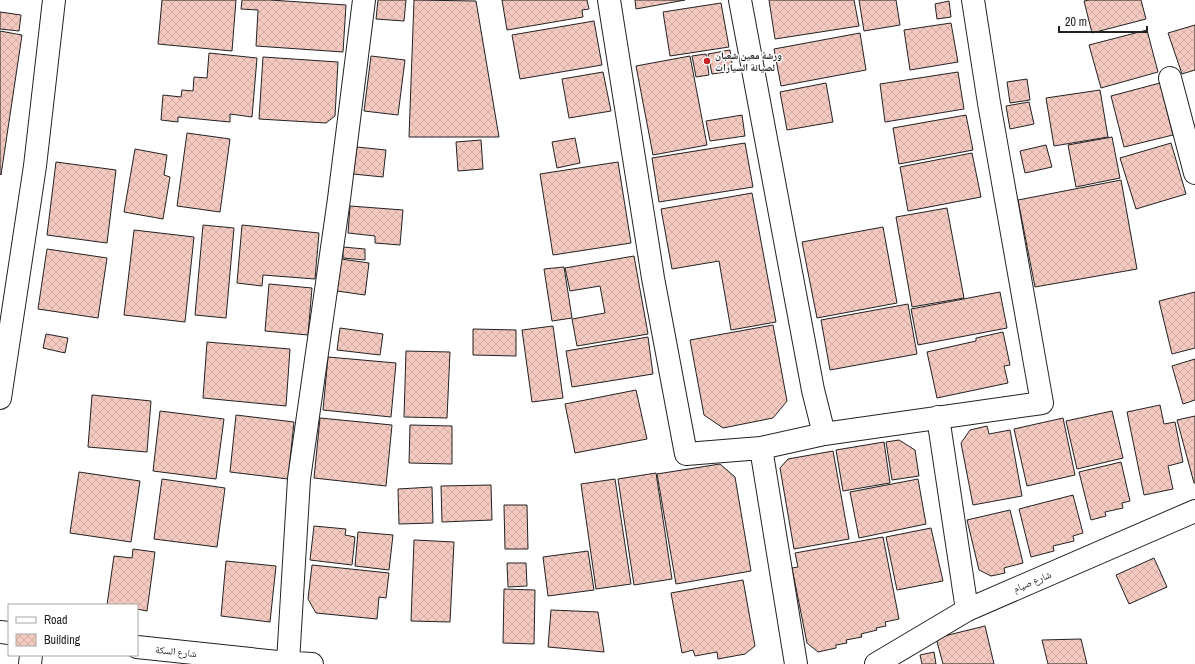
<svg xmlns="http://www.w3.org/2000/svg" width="1195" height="664" font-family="'Archivo Narrow','Noto Naskh Arabic',sans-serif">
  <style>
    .building { fill: url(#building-cross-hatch); stroke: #222 }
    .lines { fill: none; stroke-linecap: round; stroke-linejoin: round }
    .minor-casing { stroke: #222; stroke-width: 24 }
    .minor { stroke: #fff; stroke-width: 22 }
    .poi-dot { fill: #c62828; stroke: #fff; stroke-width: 1.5 }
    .labels { text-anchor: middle; stroke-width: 3; stroke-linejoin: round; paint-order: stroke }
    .poi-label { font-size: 10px; font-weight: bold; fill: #222; stroke: #fff; text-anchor: start }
    .street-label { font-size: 10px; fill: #222; stroke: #fff }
  </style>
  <defs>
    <pattern id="building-cross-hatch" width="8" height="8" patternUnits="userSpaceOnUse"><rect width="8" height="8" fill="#f3c9c0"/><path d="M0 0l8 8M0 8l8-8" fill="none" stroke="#d0aca5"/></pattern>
  </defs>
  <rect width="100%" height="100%" fill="#fff"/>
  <path class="building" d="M 162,0 L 236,0 L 232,51 L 158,44 Z
    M 242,0 L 270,0 L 346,5 L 343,52 L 256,46 L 258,10 L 241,9 Z
    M 378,0 L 406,0 L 404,21 L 376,19 Z
    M 414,0 L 476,1 L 499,137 L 409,137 Z
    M 502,0 L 587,0 L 589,9 L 582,10 L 583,17 L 507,30 Z
    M 635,0 L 685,0 L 636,9 Z
    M 769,0 L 854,0 L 859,26 L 775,39 Z
    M 859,0 L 896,0 L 900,25 L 864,31 Z
    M 1089,0 L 1141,0 L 1146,19 L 1092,33 L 1084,1 Z
    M 949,1 L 951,17 L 937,19 L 935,4 Z
    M 721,3 L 729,47 L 670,56 L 663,12 Z
    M 0,12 L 21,15 L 19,31 L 0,29 Z
    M 594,21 L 602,65 L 520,79 L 512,35 Z
    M 951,23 L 958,62 L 910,70 L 904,30 Z
    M 1195,25 L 1195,70 L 1182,74 L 1168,33 Z
    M 1147,30 L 1158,72 L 1101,88 L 1089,45 Z
    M 0,31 L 22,35 L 1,175 L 0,174 Z
    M 860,33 L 866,70 L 781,86 L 774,49 Z
    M 730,50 L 733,71 L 712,74 L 708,54 Z
    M 209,53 L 257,58 L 252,117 L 230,114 L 230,122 L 178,117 L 178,122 L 161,120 L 163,95 L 181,97 L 182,90 L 193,91 L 194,77 L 207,78 Z
    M 706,54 L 709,75 L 696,77 L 692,56 Z
    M 371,56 L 405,60 L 398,115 L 364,111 Z
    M 690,56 L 707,145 L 653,155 L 636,66 Z
    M 263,57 L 338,62 L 335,116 L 326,123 L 259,119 Z
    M 603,72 L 611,111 L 569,118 L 562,79 Z
    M 958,72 L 964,109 L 885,122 L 880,84 Z
    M 1027,79 L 1030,100 L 1010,103 L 1007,82 Z
    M 826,83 L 833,122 L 787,130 L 780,92 Z
    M 1160,83 L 1173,135 L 1124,147 L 1111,96 Z
    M 1100,90 L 1108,137 L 1054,146 L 1046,98 Z
    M 1029,102 L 1034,124 L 1010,129 L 1006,106 Z
    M 742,115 L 745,136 L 710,141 L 706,121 Z
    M 966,115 L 973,150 L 899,164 L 893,128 Z
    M 187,133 L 230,139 L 220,212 L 177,206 Z
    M 1112,137 L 1120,178 L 1076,187 L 1068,145 Z
    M 575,138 L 580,163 L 557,168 L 552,142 Z
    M 481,140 L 483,169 L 458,171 L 456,142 Z
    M 745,143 L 753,187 L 659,202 L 652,158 Z
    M 1171,143 L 1186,194 L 1136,209 L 1120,158 Z
    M 1046,145 L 1052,167 L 1025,173 L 1020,151 Z
    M 357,147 L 386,150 L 383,177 L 353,174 Z
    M 135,149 L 167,155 L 164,175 L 170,177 L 163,219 L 124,212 Z
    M 972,153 L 981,197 L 908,211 L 900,167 Z
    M 56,162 L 116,170 L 107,243 L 47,235 Z
    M 618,162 L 631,243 L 553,255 L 540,174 Z
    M 1121,180 L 1137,269 L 1035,287 L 1018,200 Z
    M 752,193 L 776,322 L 731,330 L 719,261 L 672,269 L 661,209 Z
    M 350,206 L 403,210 L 400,245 L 375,243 L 375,236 L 348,233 Z
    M 947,208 L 964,298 L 912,307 L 896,217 Z
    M 203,225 L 234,228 L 226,318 L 195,315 Z
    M 242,225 L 319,233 L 315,279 L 263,275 L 262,286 L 237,283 Z
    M 883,227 L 897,303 L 817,318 L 802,242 Z
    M 134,230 L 194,237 L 185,322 L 124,315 Z
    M 343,247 L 365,249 L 365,260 L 343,258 Z
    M 47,249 L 107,258 L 98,318 L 38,309 Z
    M 634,256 L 648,334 L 577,346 L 572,319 L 605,313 L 600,286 L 570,291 L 565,268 Z
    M 341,259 L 369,263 L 365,295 L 337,291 Z
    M 564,267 L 572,318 L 552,321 L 544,269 Z
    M 269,284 L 312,288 L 308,335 L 265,331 Z
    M 1000,292 L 1007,328 L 918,345 L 911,309 Z
    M 1195,292 L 1195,348 L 1172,354 L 1159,301 Z
    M 908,304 L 917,354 L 830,370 L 821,320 Z
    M 773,325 L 787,401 L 773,418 L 723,428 L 704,415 L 690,340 Z
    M 553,326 L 563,398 L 532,402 L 522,330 Z
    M 340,328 L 383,334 L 380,355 L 337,350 Z
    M 473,329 L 516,330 L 516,356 L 473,355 Z
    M 1003,332 L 1010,365 L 1004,366 L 1008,383 L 937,398 L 927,352 L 976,341 L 976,338 Z
    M 46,334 L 68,338 L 65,353 L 43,348 Z
    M 648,337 L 653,374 L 572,387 L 566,351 Z
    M 207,342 L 290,349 L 286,406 L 203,398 Z
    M 406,351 L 450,352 L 447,418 L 404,417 Z
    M 328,357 L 396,363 L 391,417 L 323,410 Z
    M 1195,359 L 1195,400 L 1183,404 L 1172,366 Z
    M 636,390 L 647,439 L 575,453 L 565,404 Z
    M 92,395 L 151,401 L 147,452 L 88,447 Z
    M 1160,405 L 1164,424 L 1175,422 L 1183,462 L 1168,466 L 1173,489 L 1144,495 L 1127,412 Z
    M 160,411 L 224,419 L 216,479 L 153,471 Z
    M 1112,411 L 1123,458 L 1077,469 L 1066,421 Z
    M 236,415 L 294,422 L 288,479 L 230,472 Z
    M 1195,416 L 1195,483 L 1194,483 L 1177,420 Z
    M 320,418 L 392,425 L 386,486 L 314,478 Z
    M 1063,418 L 1075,475 L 1027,486 L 1014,429 Z
    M 410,425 L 452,426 L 452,464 L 409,463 Z
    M 987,426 L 989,434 L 1010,430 L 1022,496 L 973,505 L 961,443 L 970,430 Z
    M 899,440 L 915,450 L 919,476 L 892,480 L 886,442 Z
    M 884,442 L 890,483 L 843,491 L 836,450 Z
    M 833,451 L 849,539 L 794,549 L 780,468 L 788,459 Z
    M 1121,462 L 1130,501 L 1122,503 L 1123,508 L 1105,512 L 1106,516 L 1091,520 L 1079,472 Z
    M 720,464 L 735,477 L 751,571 L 676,584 L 657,474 Z
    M 79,472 L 140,481 L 131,542 L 70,533 Z
    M 656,473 L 672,579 L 634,585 L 618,479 Z
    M 162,479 L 225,488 L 217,547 L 154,539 Z
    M 615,479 L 631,584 L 596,589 L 581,484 Z
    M 918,479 L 926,524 L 859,538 L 850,492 Z
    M 491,485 L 492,520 L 442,522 L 441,486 Z
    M 432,487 L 433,523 L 399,524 L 398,489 Z
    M 1073,495 L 1083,533 L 1073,536 L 1074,541 L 1053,546 L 1054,551 L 1031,557 L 1019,509 Z
    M 504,505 L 527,505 L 528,549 L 505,549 Z
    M 1010,510 L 1023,563 L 1004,568 L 1005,573 L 991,576 L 979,570 L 967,520 Z
    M 314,526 L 346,529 L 345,535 L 355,537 L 352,565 L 310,560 Z
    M 931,528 L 943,581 L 897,590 L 886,537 Z
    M 358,532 L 393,535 L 389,570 L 355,566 Z
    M 883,537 L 899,619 L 885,622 L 886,626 L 876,628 L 877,630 L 861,634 L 862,637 L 846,640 L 847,643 L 836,645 L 836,648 L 818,652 L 807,643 L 792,568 L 798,567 L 795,553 Z
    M 414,540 L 454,542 L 450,622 L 411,621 Z
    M 133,549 L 155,552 L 147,611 L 137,609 L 137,605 L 107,605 L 114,556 L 132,558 Z
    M 588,551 L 594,590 L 548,596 L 543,557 Z
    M 1154,558 L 1167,587 L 1129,604 L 1116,575 Z
    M 226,561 L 276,566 L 270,622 L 221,616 Z
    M 507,563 L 526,563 L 527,586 L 508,587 Z
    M 312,565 L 389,573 L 386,598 L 379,597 L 377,619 L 316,613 L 308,599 Z
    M 743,580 L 755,646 L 745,654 L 718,659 L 717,652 L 695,656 L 693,650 L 682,653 L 671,593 Z
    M 504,589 L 535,590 L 534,644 L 503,643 Z
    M 551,610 L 598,612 L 604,652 L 548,647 Z
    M 985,626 L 994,664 L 943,664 L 936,638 Z
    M 1081,639 L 1087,664 L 1048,664 L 1042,640 Z
    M 934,652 L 936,664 L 922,664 L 920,655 Z"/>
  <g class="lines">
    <g class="minor-casing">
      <path id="minor" d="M 609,0 L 653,278 L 686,454 L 761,448
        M 740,0 L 813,390 L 824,434 L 761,448 L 796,664
        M 1170,78 L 1195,173
        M 0,398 L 35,166 L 54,0
        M 938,417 L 967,610
        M 824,434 L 1042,403 L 989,103 L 973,0
        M 0,632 L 9,633
        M 137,647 L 278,662 L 312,664
        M 288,662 L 299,479 L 339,199 L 364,0
        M 30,664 L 31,655
        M 876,664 L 967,610 L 1195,511"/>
    </g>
    <use href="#minor" class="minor"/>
  </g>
  <circle class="poi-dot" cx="707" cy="61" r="4"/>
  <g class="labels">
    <g class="poi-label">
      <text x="715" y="59">ورشة معين شعبان<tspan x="715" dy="12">لصيانة السيارات</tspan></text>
    </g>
    <g class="street-label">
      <text transform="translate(1032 581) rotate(-23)" y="4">شارع صيام</text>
      <text transform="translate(176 651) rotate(6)" y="4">شارع السكة</text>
    </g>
  </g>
  <rect x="8" y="604" width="130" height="52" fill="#ffffff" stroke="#a7a7a7"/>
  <rect x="16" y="617" width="20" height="6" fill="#ffffff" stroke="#a7a7a7"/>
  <text x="44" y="624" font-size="12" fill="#222222">Road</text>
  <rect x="16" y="634" width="20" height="12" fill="url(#building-cross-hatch)" stroke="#a7a7a7"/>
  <text x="44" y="644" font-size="12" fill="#222222">Building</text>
  <path d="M1059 26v6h88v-6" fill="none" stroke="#222222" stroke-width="2"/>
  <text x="1065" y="26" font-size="12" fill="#222222" stroke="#ffffff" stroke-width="3" paint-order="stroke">20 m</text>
</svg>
